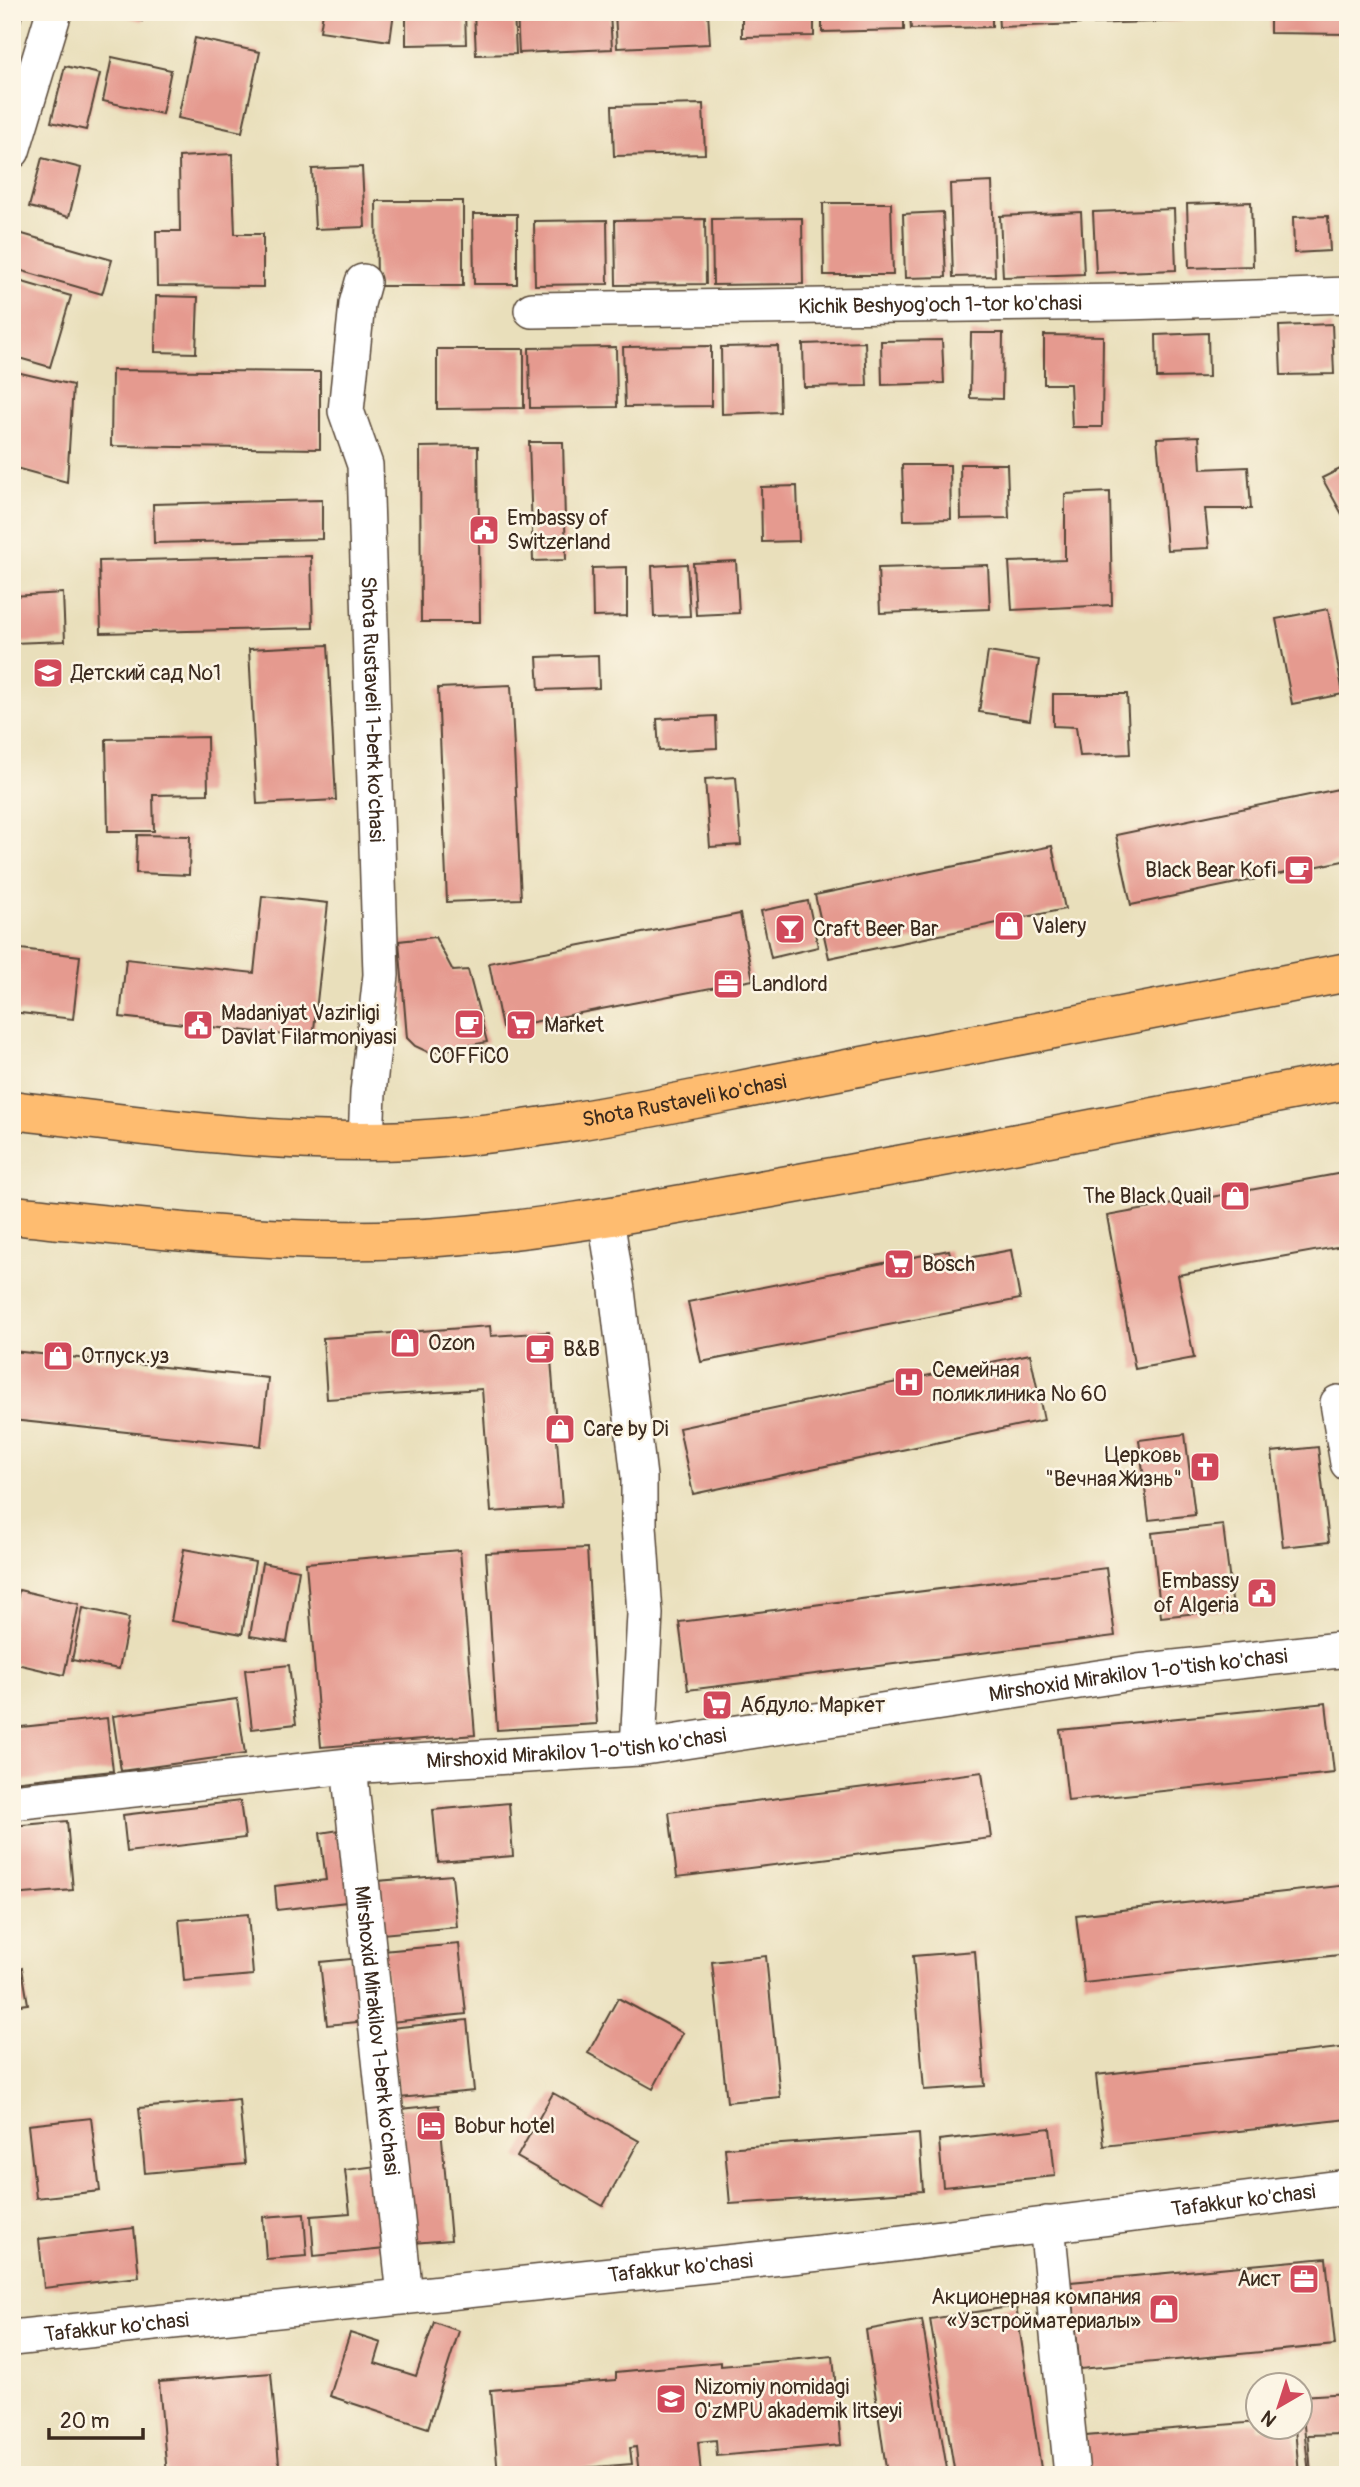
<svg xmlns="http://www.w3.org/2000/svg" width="1360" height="2487" font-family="Pangolin,sans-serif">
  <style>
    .building { fill: #e59a8f }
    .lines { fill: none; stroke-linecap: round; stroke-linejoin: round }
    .minor-casing { stroke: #554536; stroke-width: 38 }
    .major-casing { stroke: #554536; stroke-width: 41 }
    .minor { stroke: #fff; stroke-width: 35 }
    .major { stroke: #febc70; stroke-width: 38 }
    .labels { text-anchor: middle; stroke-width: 5; stroke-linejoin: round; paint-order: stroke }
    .street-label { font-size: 21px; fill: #3b2a1e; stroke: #fcf5e5 }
    .poi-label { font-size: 21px; fill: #3b2a1e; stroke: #fcf5e5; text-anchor: start }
  </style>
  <rect width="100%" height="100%" fill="#fcf5e5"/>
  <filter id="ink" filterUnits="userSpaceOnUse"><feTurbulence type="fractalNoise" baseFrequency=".0143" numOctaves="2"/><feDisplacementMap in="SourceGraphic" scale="14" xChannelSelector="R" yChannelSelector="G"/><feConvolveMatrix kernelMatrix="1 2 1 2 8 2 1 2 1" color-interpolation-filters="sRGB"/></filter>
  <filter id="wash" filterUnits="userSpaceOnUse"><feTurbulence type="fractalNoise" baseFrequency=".00686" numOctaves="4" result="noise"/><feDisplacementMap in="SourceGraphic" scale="28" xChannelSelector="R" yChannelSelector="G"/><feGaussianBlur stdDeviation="1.57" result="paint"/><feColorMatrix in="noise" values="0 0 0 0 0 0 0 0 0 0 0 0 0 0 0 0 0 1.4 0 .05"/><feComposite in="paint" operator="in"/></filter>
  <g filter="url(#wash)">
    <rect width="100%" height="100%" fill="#e9dfbb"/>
    <g id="blocks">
      <path class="building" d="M 12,12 L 23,12 L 13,48 L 12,48 Z
        M 113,12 L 144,12 L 142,21 Z
        M 323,12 L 394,12 L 390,41 L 320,31 Z
        M 406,12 L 465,12 L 466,44 L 406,45 Z
        M 474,12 L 514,12 L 516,54 L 476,55 Z
        M 517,12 L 610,12 L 612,49 L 519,53 Z
        M 615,12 L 708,12 L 710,44 L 617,48 Z
        M 742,12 L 814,12 L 814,36 L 742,37 Z
        M 822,12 L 904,12 L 904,30 L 822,32 Z
        M 910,12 L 992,12 L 992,27 L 911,29 Z
        M 998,12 L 1080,12 L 1080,24 L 999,27 Z
        M 1086,12 L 1183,12 L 1184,21 L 1087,24 Z
        M 1270,12 L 1348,12 L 1348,34 L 1270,33 Z
        M 195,38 L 260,52 L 242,132 L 178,118 Z
        M 112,57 L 171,70 L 162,114 L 103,101 Z
        M 65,66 L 100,74 L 86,130 L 51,122 Z
        M 703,104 L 705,154 L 614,156 L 612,106 Z
        M 232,154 L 235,234 L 263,234 L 263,287 L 157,286 L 156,231 L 180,231 L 179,157 Z
        M 42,158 L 81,168 L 69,217 L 29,207 Z
        M 362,167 L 365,227 L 315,229 L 312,169 Z
        M 992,182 L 995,276 L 953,277 L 950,184 Z
        M 376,201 L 463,201 L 463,286 L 377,286 Z
        M 1251,202 L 1253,266 L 1189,268 L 1187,204 Z
        M 823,203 L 891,203 L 893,275 L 824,275 Z
        M 1174,209 L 1176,270 L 1096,273 L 1093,212 Z
        M 943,212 L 946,277 L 905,278 L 903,214 Z
        M 1081,212 L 1084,274 L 1003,277 L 1000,216 Z
        M 473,214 L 517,214 L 517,284 L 474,284 Z
        M 1328,216 L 1330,251 L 1294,253 L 1293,217 Z
        M 802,218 L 803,284 L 713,285 L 712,219 Z
        M 705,219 L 706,284 L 616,285 L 615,220 Z
        M 607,220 L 608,284 L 535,285 L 534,221 Z
        M 12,231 L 112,260 L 102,294 L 12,268 Z
        M 12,279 L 71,296 L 50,367 L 12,356 Z
        M 156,296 L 198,297 L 196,353 L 155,352 Z
        M 1332,324 L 1334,374 L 1281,375 L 1279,326 Z
        M 971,333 L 1003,333 L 1002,399 L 970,398 Z
        M 1208,333 L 1209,377 L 1157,378 L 1156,335 Z
        M 1044,335 L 1103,336 L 1102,427 L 1072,427 L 1070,384 L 1044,384 Z
        M 942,340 L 944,383 L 882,385 L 881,341 Z
        M 865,342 L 867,386 L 804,387 L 803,344 Z
        M 711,346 L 711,406 L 625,407 L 623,347 Z
        M 778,346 L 780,412 L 722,414 L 721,347 Z
        M 616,347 L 617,407 L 530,408 L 529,348 Z
        M 437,349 L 524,349 L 524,408 L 437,409 Z
        M 112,370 L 320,372 L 320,449 L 111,446 Z
        M 12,371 L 73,385 L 67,482 L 12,467 Z
        M 1199,436 L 1201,469 L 1248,467 L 1251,509 L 1205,509 L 1209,548 L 1167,550 L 1157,438 Z
        M 529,442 L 563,442 L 566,560 L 533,561 Z
        M 478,446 L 480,622 L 421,622 L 420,447 Z
        M 960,464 L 1007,464 L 1009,518 L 961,519 Z
        M 902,465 L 950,465 L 951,519 L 904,520 Z
        M 1348,465 L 1348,525 L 1322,478 Z
        M 797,486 L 799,541 L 762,542 L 761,487 Z
        M 1110,492 L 1112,605 L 1012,610 L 1009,562 L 1065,560 L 1065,494 Z
        M 322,500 L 322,539 L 154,543 L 153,504 Z
        M 311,556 L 313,628 L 101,633 L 99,561 Z
        M 736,561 L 739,613 L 696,615 L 693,563 Z
        M 687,564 L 690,616 L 654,617 L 652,566 Z
        M 988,565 L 990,609 L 880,613 L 878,568 Z
        M 627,567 L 627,616 L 593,617 L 592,568 Z
        M 63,593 L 65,641 L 12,643 L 12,596 Z
        M 1328,609 L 1343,694 L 1292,704 L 1276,619 Z
        M 328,645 L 336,800 L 257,804 L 249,649 Z
        M 988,652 L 1039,660 L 1030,720 L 979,712 Z
        M 598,655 L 599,688 L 539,690 L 537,657 Z
        M 511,685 L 521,899 L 447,902 L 438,688 Z
        M 1053,694 L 1127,694 L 1130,754 L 1080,756 L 1076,727 L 1053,726 Z
        M 716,716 L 717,748 L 659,751 L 657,719 Z
        M 207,737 L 208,794 L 153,795 L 154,831 L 108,831 L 106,739 Z
        M 736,777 L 741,845 L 710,847 L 705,779 Z
        M 1348,787 L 1348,860 L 1131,905 L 1116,835 Z
        M 137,835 L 190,836 L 189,875 L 136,873 Z
        M 1052,846 L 1065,909 L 829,958 L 815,895 Z
        M 262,896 L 328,903 L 313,1038 L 120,1017 L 126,959 L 254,973 Z
        M 808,901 L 818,947 L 771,958 L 761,911 Z
        M 740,914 L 753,980 L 502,1028 L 489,963 Z
        M 435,937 L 453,971 L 468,970 L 487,1042 L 430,1053 L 415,1046 L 407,1038 L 399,941 Z
        M 12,948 L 80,956 L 73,1019 L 12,1012 Z
        M 1348,1172 L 1348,1245 L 1178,1275 L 1194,1358 L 1135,1369 L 1107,1216 Z
        M 949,1250 L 952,1261 L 1011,1250 L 1020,1299 L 701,1362 L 688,1302 Z
        M 490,1326 L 491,1336 L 549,1332 L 562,1507 L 491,1512 L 482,1389 L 327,1399 L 323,1338 Z
        M 12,1351 L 268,1378 L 261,1446 L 12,1420 Z
        M 1030,1354 L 1044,1420 L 693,1494 L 679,1428 Z
        M 1185,1434 L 1195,1515 L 1149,1520 L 1139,1440 Z
        M 1318,1447 L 1329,1542 L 1283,1547 L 1272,1452 Z
        M 1223,1525 L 1233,1609 L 1161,1617 L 1152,1533 Z
        M 587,1548 L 597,1724 L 497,1730 L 486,1553 Z
        M 184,1549 L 255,1562 L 242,1634 L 171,1621 Z
        M 460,1550 L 475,1735 L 321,1747 L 306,1563 Z
        M 262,1563 L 299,1570 L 287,1642 L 250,1636 Z
        M 1106,1568 L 1115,1636 L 688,1690 L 679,1622 Z
        M 19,1590 L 79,1604 L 64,1675 L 12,1663 L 12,1622 Z
        M 83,1608 L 129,1618 L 119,1669 L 72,1660 Z
        M 289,1665 L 296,1724 L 252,1729 L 245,1670 Z
        M 237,1699 L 245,1754 L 121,1771 L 113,1716 Z
        M 1326,1703 L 1334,1773 L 1068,1801 L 1060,1730 Z
        M 107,1718 L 113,1771 L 12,1782 L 12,1728 Z
        M 982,1772 L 991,1838 L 677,1877 L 669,1812 Z
        M 240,1801 L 245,1838 L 127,1852 L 123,1815 Z
        M 509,1803 L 513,1856 L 438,1862 L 433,1810 Z
        M 67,1821 L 73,1890 L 12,1895 L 12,1826 Z
        M 346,1829 L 355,1901 L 277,1910 L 275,1886 L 326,1880 L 320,1833 Z
        M 452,1875 L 457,1927 L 382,1934 L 377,1881 Z
        M 1348,1885 L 1348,1954 L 1084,1983 L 1076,1915 Z
        M 248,1914 L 253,1975 L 184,1981 L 179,1920 Z
        M 459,1944 L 466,2014 L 391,2022 L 383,1951 Z
        M 975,1951 L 985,2086 L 924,2090 L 913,1956 Z
        M 766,1956 L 780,2097 L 727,2102 L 712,1962 Z
        M 361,1958 L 367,2021 L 327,2025 L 320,1962 Z
        M 22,1968 L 28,2004 L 12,2006 L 12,1970 Z
        M 618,1998 L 683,2033 L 653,2089 L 588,2053 Z
        M 467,2020 L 474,2091 L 399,2098 L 391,2028 Z
        M 1348,2047 L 1348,2119 L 1104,2146 L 1096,2075 Z
        M 553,2093 L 639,2141 L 603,2206 L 517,2157 Z
        M 239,2099 L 245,2164 L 145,2173 L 139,2108 Z
        M 439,2105 L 451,2240 L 412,2243 L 400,2109 Z
        M 91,2118 L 100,2191 L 36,2198 L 28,2125 Z
        M 1050,2128 L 1055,2176 L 943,2187 L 939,2140 Z
        M 919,2134 L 923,2191 L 730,2204 L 725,2148 Z
        M 376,2166 L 385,2249 L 314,2256 L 311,2216 L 350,2213 L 345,2170 Z
        M 304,2214 L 307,2256 L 266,2259 L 263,2217 Z
        M 134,2228 L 139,2277 L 44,2288 L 39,2239 Z
        M 1326,2258 L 1335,2345 L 1080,2369 L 1071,2282 Z
        M 1016,2306 L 1042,2475 L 955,2475 L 930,2319 Z
        M 922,2320 L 948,2475 L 887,2475 L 866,2330 Z
        M 434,2322 L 459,2331 L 428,2428 L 330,2396 L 350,2333 L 381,2343 L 375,2363 L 416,2376 Z
        M 833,2356 L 841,2445 L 717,2456 L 716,2440 L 698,2442 L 701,2475 L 639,2475 L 636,2447 L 630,2448 L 632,2464 L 498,2475 L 491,2390 L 616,2380 L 616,2372 L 721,2362 L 721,2366 Z
        M 271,2373 L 280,2475 L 167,2475 L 159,2382 Z
        M 1348,2393 L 1348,2453 L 1342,2434 L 1308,2435 L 1311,2475 L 1309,2475 L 1301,2396 Z
        M 1258,2422 L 1258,2428 L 1295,2428 L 1299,2475 L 1089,2475 L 1086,2436 Z"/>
    </g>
  </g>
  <g filter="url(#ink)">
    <use href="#blocks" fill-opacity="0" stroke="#554536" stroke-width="2"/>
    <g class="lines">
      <g class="minor-casing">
        <g id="minor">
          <path d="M 12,151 L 54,12"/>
          <path id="s1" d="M 363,282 L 357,304 L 346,411 L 365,465 L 381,975 L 368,1093 L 366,1141"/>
          <path id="s2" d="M 532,310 L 1126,302 L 1348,295"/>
          <path d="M 606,1218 L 617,1290 L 639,1477 L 639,1526 L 645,1614 L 638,1748"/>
          <path d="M 1338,1403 L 1348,1463"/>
          <path id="s3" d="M 349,1766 L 405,2296"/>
          <path id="s4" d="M 12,1802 L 349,1766 L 638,1748 L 1138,1672 L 1348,1649"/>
          <path d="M 1047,2224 L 1072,2475"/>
          <path id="s5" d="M 12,2338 L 839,2251 L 1348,2187"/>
        </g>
      </g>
      <g class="major-casing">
        <g id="major">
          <path id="s6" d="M 12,1110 C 145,1126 278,1146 412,1140 C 542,1133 672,1103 801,1078 C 983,1043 1165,1008 1348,972"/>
          <path d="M 12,1215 C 142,1228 274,1245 405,1239 C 536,1233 665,1207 794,1184 C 979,1151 1163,1116 1348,1080"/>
        </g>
      </g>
      <use href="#minor" class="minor"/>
      <use href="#major" class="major"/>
    </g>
  </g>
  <defs>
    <g id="civic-square" transform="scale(1.575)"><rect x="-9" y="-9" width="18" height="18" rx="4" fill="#d1495b" stroke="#fcf5e5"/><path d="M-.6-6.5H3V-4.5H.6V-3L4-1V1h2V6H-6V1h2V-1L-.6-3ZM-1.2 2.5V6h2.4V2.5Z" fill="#fff"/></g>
    <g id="school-square" transform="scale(1.575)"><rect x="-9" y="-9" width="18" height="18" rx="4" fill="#d1495b" stroke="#fcf5e5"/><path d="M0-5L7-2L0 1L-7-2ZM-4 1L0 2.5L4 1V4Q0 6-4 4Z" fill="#fff"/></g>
    <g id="cafe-square" transform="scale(1.575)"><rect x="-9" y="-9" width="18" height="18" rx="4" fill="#d1495b" stroke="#fcf5e5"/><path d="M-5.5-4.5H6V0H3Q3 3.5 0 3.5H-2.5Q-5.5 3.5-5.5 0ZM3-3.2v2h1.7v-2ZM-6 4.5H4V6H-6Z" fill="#fff"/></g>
    <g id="shop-square" transform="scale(1.575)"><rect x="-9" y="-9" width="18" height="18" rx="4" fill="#d1495b" stroke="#fcf5e5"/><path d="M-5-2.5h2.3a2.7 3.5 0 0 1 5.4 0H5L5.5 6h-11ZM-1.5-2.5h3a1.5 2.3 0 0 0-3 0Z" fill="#fff"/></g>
    <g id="bar-square" transform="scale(1.575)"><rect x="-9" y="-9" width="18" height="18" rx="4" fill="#d1495b" stroke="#fcf5e5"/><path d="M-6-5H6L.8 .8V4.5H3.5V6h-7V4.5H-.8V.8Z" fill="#fff"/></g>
    <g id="office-square" transform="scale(1.575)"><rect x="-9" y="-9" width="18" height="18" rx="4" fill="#d1495b" stroke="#fcf5e5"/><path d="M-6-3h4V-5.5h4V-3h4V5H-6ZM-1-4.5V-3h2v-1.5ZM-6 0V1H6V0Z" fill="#fff"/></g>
    <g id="supermarket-square" transform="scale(1.575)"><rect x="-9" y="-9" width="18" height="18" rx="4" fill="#d1495b" stroke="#fcf5e5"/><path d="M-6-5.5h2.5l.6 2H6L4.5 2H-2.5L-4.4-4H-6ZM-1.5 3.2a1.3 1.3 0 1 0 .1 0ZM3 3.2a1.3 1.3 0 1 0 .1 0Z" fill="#fff"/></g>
    <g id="hospital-square" transform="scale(1.575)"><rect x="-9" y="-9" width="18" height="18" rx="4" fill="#d1495b" stroke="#fcf5e5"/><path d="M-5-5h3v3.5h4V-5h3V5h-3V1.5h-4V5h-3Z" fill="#fff"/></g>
    <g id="church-square" transform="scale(1.575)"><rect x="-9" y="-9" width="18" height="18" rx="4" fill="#d1495b" stroke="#fcf5e5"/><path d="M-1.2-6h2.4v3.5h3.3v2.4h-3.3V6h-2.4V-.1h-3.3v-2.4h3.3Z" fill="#fff"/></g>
    <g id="hotel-square" transform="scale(1.575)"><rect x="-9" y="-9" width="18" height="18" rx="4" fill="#d1495b" stroke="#fcf5e5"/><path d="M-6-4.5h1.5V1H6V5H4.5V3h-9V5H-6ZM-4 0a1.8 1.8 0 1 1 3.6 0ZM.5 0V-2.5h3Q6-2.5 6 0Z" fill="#fff"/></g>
    <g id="university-square" transform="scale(1.575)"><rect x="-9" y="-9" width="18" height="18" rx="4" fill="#d1495b" stroke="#fcf5e5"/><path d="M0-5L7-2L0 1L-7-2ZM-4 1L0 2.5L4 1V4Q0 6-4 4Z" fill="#fff"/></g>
  </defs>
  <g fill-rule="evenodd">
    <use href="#civic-square" x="484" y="530"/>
    <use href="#school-square" x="48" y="673"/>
    <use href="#cafe-square" x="1299" y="870"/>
    <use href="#shop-square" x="1009" y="926"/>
    <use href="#bar-square" x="790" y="929"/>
    <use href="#office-square" x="728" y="984"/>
    <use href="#cafe-square" x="469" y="1024"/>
    <use href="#civic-square" x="198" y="1025"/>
    <use href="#supermarket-square" x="521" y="1025"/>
    <use href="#shop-square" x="1235" y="1196"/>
    <use href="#supermarket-square" x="899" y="1264"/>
    <use href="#shop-square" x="405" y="1343"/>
    <use href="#cafe-square" x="540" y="1349"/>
    <use href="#shop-square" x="58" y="1356"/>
    <use href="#hospital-square" x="909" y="1382"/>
    <use href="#shop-square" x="560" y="1429"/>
    <use href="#church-square" x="1205" y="1467"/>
    <use href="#civic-square" x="1262" y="1593"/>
    <use href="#supermarket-square" x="717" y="1705"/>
    <use href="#hotel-square" x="431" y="2126"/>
    <use href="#office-square" x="1304" y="2279"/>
    <use href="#shop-square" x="1164" y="2309"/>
    <use href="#university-square" x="671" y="2399"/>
  </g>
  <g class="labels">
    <g class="street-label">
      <text dy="7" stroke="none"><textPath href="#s2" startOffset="408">Kichik Beshyog'och 1-tor ko'chasi</textPath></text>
      <text dy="7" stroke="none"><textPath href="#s1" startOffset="432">Shota Rustaveli 1-berk ko'chasi</textPath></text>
      <text dy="7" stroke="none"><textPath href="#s6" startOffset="677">Shota Rustaveli ko'chasi</textPath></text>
      <text dy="7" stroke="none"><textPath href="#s4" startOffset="1134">Mirshoxid Mirakilov 1-o'tish ko'chasi</textPath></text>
      <text dy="7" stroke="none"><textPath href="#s4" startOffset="567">Mirshoxid Mirakilov 1-o'tish ko'chasi</textPath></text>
      <text dy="7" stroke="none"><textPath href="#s3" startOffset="266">Mirshoxid Mirakilov 1-berk ko'chasi</textPath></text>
      <text dy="7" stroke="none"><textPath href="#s5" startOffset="1239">Tafakkur ko'chasi</textPath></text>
      <text dy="7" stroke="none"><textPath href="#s5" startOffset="672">Tafakkur ko'chasi</textPath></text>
      <text dy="7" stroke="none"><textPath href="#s5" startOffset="105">Tafakkur ko'chasi</textPath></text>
    </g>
    <g class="poi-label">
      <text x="507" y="525">Embassy of<tspan x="507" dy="24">Switzerland</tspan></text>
      <text x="71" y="680">Детский сад №1</text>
      <text x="1276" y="877" text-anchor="end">Black Bear Kofi</text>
      <text x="1032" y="933">Valery</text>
      <text x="813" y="936">Craft Beer Bar</text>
      <text x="751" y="991">Landlord</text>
      <text x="221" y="1020">Madaniyat Vazirligi<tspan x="221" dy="24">Davlat Filarmoniyasi</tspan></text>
      <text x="544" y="1032">Market</text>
      <text x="469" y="1063" text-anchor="middle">COFFiCO</text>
      <text x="1212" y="1203" text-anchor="end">The Black Quail</text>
      <text x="922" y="1271">Bosch</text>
      <text x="428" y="1350">Ozon</text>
      <text x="563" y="1356">B&amp;B</text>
      <text x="81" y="1363">Отпуск.уз</text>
      <text x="932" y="1377">Семейная<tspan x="932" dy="24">поликлиника № 60</tspan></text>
      <text x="583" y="1436">Care by Di</text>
      <text x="1182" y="1462" text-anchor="end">Церковь<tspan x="1182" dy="24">"Вечная Жизнь"</tspan></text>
      <text x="1239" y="1588" text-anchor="end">Embassy<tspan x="1239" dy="24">of Algeria</tspan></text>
      <text x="740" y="1712">Абдуло. Маркет</text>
      <text x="454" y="2133">Bobur hotel</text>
      <text x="1281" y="2286" text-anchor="end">Аист</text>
      <text x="1141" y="2304" text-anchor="end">Акционерная компания<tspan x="1141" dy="24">«Узстройматериалы»</tspan></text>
      <text x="694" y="2394">Nizomiy nomidagi<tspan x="694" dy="24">O'zMPU akademik litseyi</tspan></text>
    </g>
  </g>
  <rect width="1360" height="2487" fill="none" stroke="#fcf5e5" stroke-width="42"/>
  <g transform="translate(1279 2406) rotate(219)"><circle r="33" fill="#fcf5e5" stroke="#afa495" stroke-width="2"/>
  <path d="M0-5L12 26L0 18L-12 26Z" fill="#d1495b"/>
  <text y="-10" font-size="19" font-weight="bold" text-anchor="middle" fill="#3b2a1e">N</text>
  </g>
  <path d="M49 2428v10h94v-10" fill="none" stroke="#3b2a1e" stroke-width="3.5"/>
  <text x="60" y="2428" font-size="21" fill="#3b2a1e" stroke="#fcf5e5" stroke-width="5" paint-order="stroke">20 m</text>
</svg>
